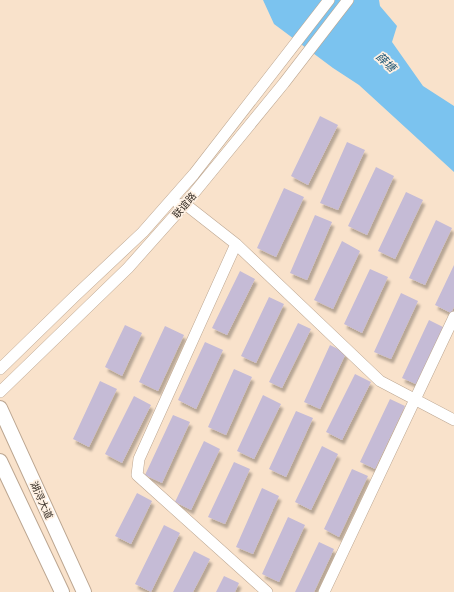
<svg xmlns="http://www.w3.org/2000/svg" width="454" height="592" font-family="'Fira Sans','Noto Sans SC',sans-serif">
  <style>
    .water { fill: #7bc3ef }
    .building { fill: #c5bbd6; filter: url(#shadow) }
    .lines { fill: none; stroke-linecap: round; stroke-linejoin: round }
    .minor-casing { stroke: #bca691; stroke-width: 12 }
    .major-casing { stroke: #bca691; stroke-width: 16 }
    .minor { stroke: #fff; stroke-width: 11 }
    .major { stroke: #fff; stroke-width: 14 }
    .labels { text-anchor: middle; stroke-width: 3.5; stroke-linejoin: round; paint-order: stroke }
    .street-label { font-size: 10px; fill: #362d25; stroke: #fff1e3 }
    .water-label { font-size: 11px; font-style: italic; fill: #225876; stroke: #fff1e3 }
  </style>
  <defs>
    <filter id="shadow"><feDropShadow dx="2.5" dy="4.5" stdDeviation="1" flood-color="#0004"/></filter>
  </defs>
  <rect width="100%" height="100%" fill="#f9e2cb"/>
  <path class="water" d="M 263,0 L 379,0 L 380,6 L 397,26 L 392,42 L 423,86 L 454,106 L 454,172 L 359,85 L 333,68 L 274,24 Z"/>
  <path class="building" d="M 320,116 L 338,125 L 308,185 L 291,176 Z
    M 347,142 L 365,150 L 338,210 L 320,203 Z
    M 376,167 L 394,176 L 367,235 L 348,226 Z
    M 284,188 L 304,197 L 276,257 L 257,248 Z
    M 406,192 L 423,200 L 395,259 L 378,251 Z
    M 315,215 L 332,222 L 307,280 L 290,273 Z
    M 436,220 L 452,228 L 425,285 L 409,278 Z
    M 342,241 L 360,251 L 333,309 L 314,300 Z
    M 454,265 L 454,307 L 451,313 L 435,305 Z
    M 370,269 L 388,277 L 362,333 L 344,324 Z
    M 240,271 L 255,279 L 227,335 L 212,328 Z
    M 401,293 L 418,301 L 391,359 L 374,352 Z
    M 269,297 L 284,304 L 256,363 L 241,356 Z
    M 429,320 L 445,328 L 418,385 L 402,378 Z
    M 298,323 L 311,329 L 282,388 L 269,382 Z
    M 125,325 L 142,333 L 122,376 L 105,367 Z
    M 165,326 L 184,335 L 158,391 L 139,382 Z
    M 205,342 L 223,350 L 196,409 L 178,400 Z
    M 330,345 L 346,353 L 320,409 L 304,402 Z
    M 234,369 L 252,377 L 226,435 L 208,427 Z
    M 355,374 L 371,382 L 342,440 L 326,432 Z
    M 100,381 L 117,389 L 89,447 L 73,439 Z
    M 263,395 L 281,404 L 254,459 L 237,451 Z
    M 134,396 L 151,405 L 122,463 L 105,454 Z
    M 390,399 L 405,406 L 375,469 L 360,462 Z
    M 296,411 L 313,418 L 286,477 L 269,469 Z
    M 173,415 L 190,422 L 162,483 L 145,475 Z
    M 204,441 L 220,449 L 191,510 L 175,502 Z
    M 322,446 L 338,454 L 311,510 L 295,502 Z
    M 234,462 L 250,469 L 225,524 L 208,517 Z
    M 352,469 L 368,476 L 339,537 L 324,529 Z
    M 262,488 L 279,496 L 253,554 L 236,547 Z
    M 137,493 L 152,501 L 131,544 L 115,536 Z
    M 288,517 L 305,525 L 279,582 L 262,574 Z
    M 164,525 L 180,533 L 151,592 L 135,584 Z
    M 319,542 L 334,549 L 314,592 L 295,592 Z
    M 194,551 L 210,559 L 193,592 L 173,592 Z
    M 224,576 L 239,583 L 235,592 L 216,592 Z"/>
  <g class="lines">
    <g class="minor-casing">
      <path id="minor" d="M 179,205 L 185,204 L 236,244 L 380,381 L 454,420
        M 236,244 L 139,459 L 137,475 L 267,592
        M 0,369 L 75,296 L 143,232 L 194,174 L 329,0
        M 0,392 L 128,268 L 185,204 L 284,83 L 348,0
        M 324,592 L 454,317"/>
    </g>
    <g class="major-casing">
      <path id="major" d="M 0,408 L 84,592
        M 0,461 L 62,592"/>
    </g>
    <use href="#minor" class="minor"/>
    <use href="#major" class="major"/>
  </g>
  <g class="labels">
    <g class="street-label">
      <text transform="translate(184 205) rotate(-49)" y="4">联谊路</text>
      <text transform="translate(42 500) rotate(66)" y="4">湖浔大道</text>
    </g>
    <g class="water-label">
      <text transform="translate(386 62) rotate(42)" y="4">薛塘</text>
    </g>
  </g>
</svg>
